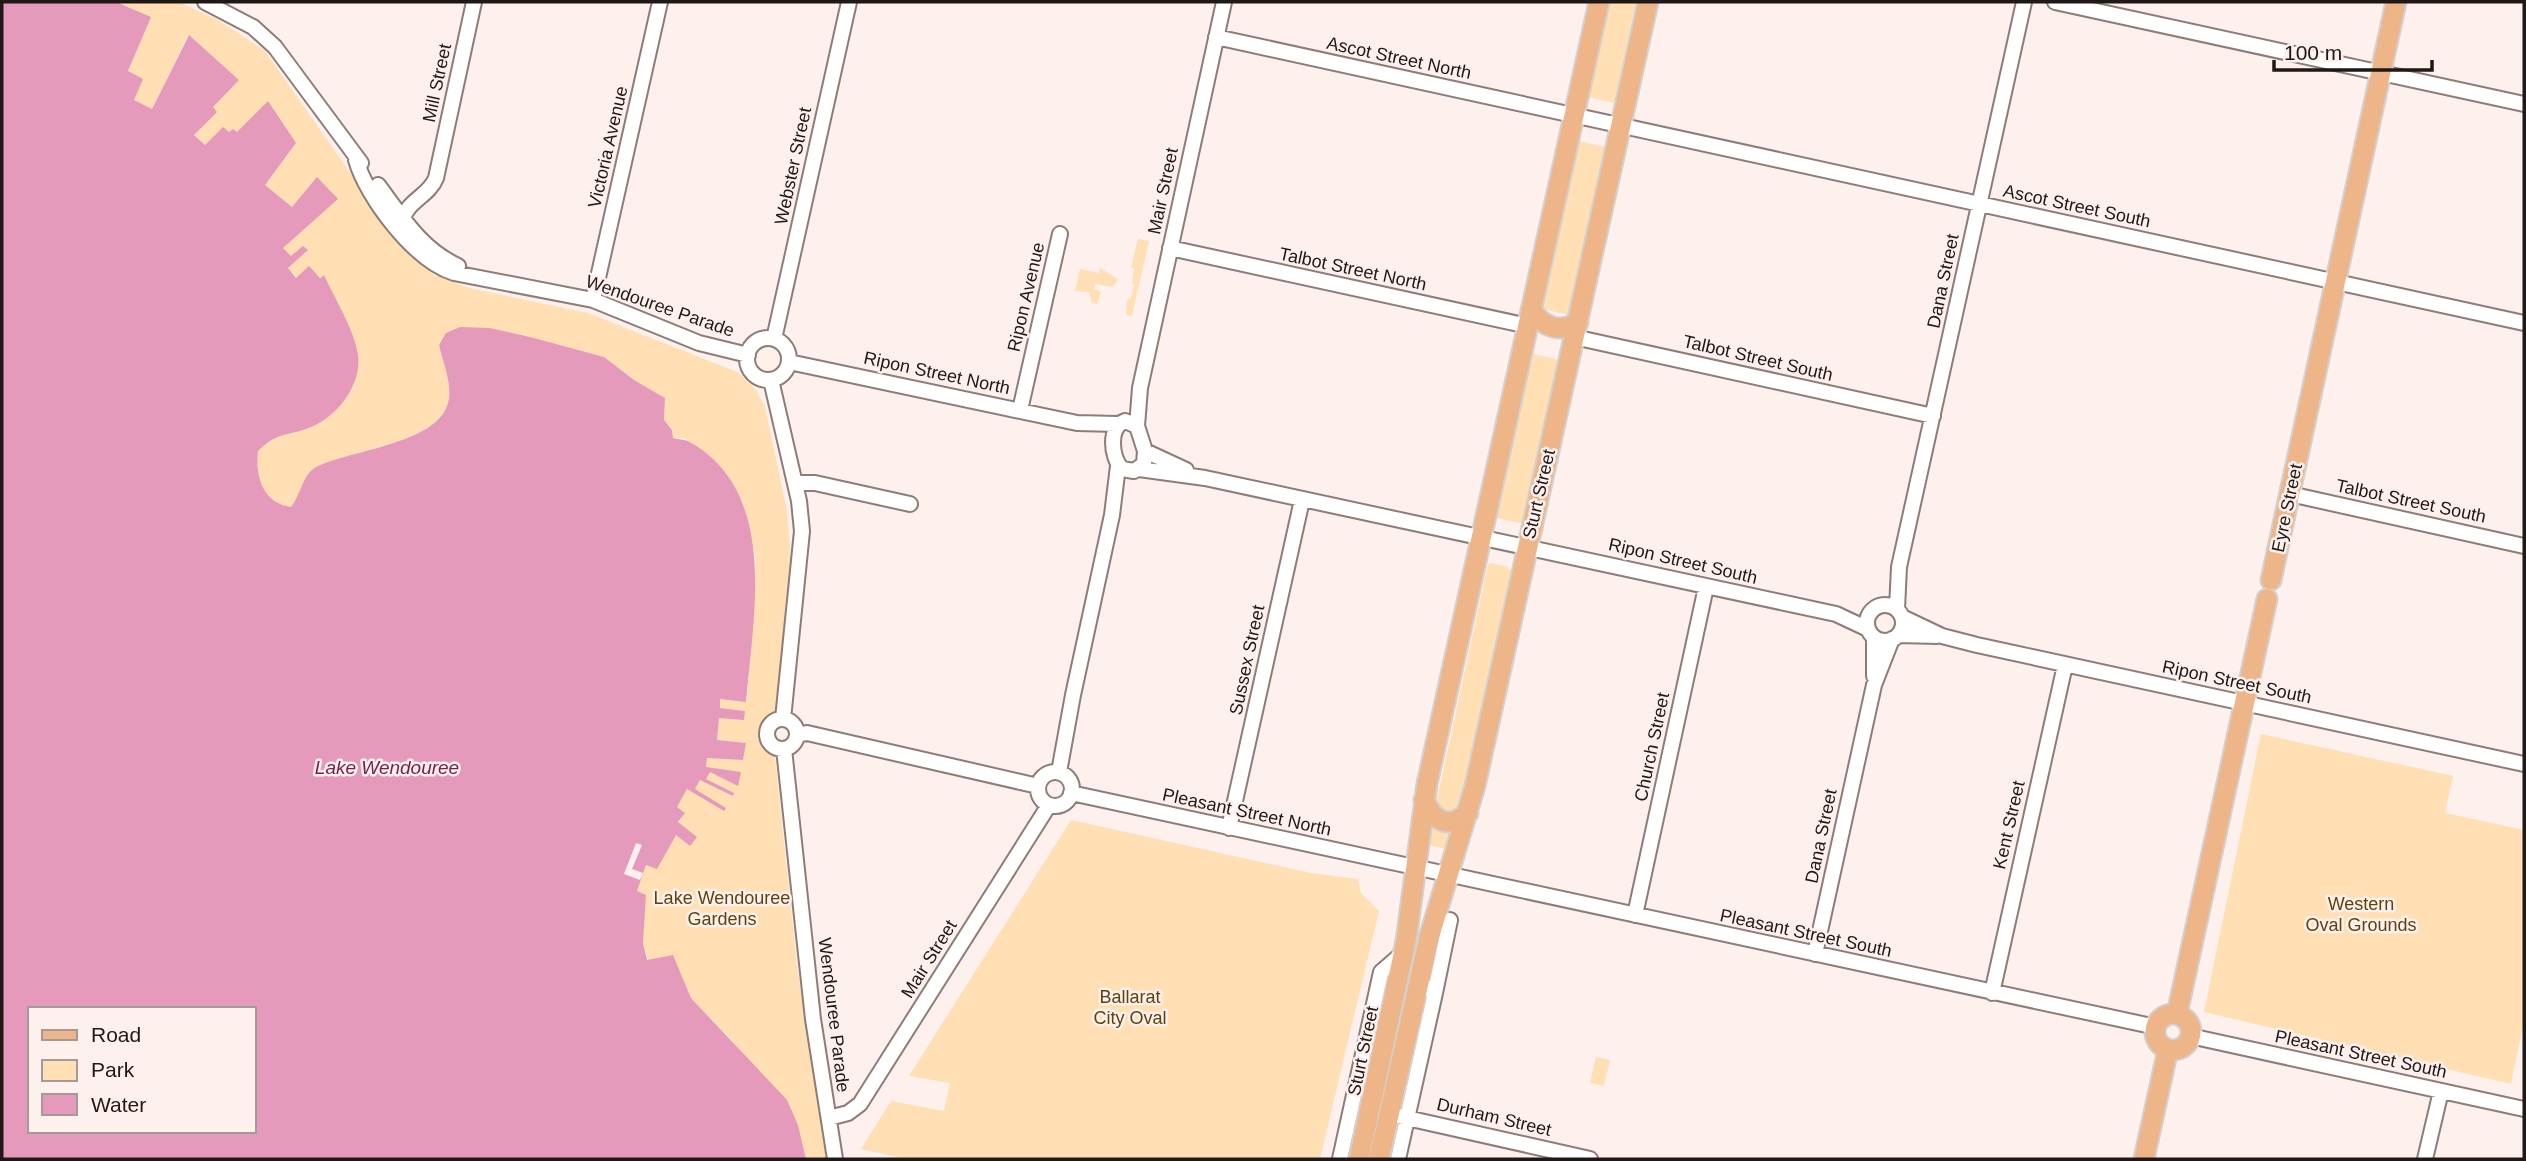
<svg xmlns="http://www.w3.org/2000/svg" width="2526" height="1161" font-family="Arial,sans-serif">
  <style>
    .green { fill: #ffdfb3 }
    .water { fill: #e599bb; fill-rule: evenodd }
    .pier { fill: #fdf0ed }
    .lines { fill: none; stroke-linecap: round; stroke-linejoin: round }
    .minor-casing { stroke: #8e7c77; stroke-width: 18 }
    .major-casing { stroke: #d2d1d0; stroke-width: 23 }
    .minor { stroke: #fff; stroke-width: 14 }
    .major { stroke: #eeb589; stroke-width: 19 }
    .labels { text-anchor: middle; stroke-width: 5; stroke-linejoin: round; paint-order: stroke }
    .street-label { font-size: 18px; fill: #1f1816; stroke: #fdf0ed }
    .park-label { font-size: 18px; fill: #60420c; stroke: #fdf0ed }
    .water-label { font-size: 19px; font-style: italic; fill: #761e4e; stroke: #fdf0ed }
  </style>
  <rect width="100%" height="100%" fill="#fdf0ed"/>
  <path class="green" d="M 116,2 L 179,2 L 218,20 L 265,51 L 400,244 L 432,274 L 469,288 L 588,313 L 737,372 L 756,390 L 765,407 L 787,511 L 791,561 L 773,738 L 797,966 L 827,1159 L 806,1159 L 798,1125 L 730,1038 L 691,998 L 673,956 L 648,960 L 643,943 L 646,895 L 637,891 L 646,865 L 657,868 L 684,813 L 676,808 L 688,788 L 726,808 L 694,789 L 700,780 L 734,793 L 706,779 L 710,772 L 741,772 L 706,768 L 707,758 L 743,760 L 745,743 L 717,740 L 719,718 L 744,719 L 744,711 L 719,708 L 720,699 L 747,701 L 756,560 L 743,503 L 719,465 L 685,438 L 673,438 L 672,429 L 664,420 L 665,398 L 634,380 L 604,357 L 534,338 L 490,328 L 439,345 C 443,363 453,385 448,403 C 439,437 372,448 342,459 C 329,463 316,472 304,479 L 300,496 L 291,507 C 263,503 255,476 258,451 C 277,433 286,435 309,427 C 330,420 342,402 354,385 L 323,276 L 297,278 L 288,268 L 307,250 L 291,257 L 283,248 L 292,207 L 265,185 L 296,143 L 237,132 L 229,133 L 205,145 L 194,134 L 217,111 L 212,107 L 188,35 L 152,109 L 133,100 L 128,72 L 150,17 Z
    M 1610,2 L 1636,2 L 1614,103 L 1589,97 Z
    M 1579,141 L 1605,147 L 1569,315 L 1543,309 Z
    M 1138,239 L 1149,241 L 1132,316 L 1126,315 L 1127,300 L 1131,298 L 1134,285 L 1132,283 L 1134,269 L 1131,267 Z
    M 1100,268 L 1118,279 L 1113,287 L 1095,284 L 1094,289 L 1101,292 L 1097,304 L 1092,303 L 1089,292 L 1075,291 L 1080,269 L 1099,273 Z
    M 1533,354 L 1560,360 L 1524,524 L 1497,518 Z
    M 1491,563 L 1508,567 L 1511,571 L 1459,806 L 1456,812 L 1444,814 L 1436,804 L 1437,799 L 1488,564 Z
    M 2261,734 L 2453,776 L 2445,813 L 2524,830 L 2524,1021 L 2511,1084 L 2204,1012 Z
    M 1428,818 L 1458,825 L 1450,850 L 1426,844 Z
    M 1071,820 L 1311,873 L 1358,879 L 1361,893 L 1379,911 L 1320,1159 L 907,1159 L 861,1149 L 891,1101 L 944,1111 L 950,1083 L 909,1076 Z
    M 1596,1057 L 1610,1060 L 1604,1086 L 1590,1083 Z"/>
  <path class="water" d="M 2,2 L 116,2 L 151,17 L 128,71 L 143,79 L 134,100 L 152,109 L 189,35 L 239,80 L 213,107 L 217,112 L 194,135 L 205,145 L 223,127 L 229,132 L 233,129 L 237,132 L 268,101 L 296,143 L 265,185 L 292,207 L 317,177 L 338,199 L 283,248 L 291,256 L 303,246 L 308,250 L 288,268 L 296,278 L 309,266 L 320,278 L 324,275 C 334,297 355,331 358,355 C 362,384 338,416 311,427 C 287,437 280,430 258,451 C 255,477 263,503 291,507 C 301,495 302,475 316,467 C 350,450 437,444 448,403 C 453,385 443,363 439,345 L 446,333 L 460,327 L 490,328 L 534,338 L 604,357 L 634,380 L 665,398 L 664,420 L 672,430 L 673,438 C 679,440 683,439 688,441 C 780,491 753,616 746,702 L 720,699 L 720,708 L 745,711 L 744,720 L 719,718 L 717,740 L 746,743 L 743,760 L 707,758 L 706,767 L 741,772 L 738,786 L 710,772 L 706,779 L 734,793 L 733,796 L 700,780 L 695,789 L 726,808 L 724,811 L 687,789 L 677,807 L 685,813 L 678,822 L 697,837 L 690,846 L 676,835 L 657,869 L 646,865 L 637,891 L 646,895 L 643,943 L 647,960 L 673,955 L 691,998 L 787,1100 L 798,1125 L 806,1159 L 2,1159 ZM 30,1009 L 254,1009 L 254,1131 L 30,1131 Z"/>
  <path class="pier" d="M 636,843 L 642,845 L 632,869 L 643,873 L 640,880 L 624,874 Z"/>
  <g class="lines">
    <g class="minor-casing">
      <path id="minor" d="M 205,2 L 253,27 L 275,47 L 361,163
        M 2055,2 L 2524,104
        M 1216,37 L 2524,323
        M 356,160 C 367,198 415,261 454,273 L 593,300 L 699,343 L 748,355
        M 378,185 C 402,217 421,249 458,266
        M 403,219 C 408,200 429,196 436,178 L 474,2
        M 1170,248 L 1528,326
        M 593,300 L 660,2
        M 1574,337 L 1933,416
        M747 359a21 21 0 1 1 42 0a21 21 0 1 1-42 0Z
        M 774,339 L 849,2
        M 789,362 L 1077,423 L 1117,424
        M 771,380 L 799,501 L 802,531 L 783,719
        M 1020,410 L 1060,234
        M 1125,421 L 1137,426 L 1145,451 L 1144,464 L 1134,471 L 1122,469 C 1111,457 1108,427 1125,421 Z
        M 1137,426 L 1140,388 L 1224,2
        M 1145,451 L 1186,470
        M 1139,469 L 1205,478 L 1836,614 L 1868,629
        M 795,483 L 815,483 L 910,504
        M 2290,494 L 2524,546
        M1867 623a18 18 0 1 1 36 0a18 18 0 1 1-36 0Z
        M 1897,609 L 1899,567 L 2024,2
        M 1902,617 L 1942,636 L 1977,645 L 2524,764
        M 1898,635 L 1937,636
        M 1874,676 L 1874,638
        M767 734a15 15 0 1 1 30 0a15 15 0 1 1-30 0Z
        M 797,735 L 807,733 L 1038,786
        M 784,749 L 813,1019 L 835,1159
        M 1059,772 L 1073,695 L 1112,515 L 1118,466
        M1038 789a17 17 0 1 1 34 0a17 17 0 1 1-34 0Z
        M 1071,793 L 2156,1027
        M 1229,828 L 1302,500
        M 1635,915 L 1706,587
        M 1815,954 L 1874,685 L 1892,639
        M 1435,993 L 1450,920
        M 1992,993 L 2065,665
        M 2190,1036 L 2524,1109
        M 1389,1114 L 1590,1159
        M 829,1118 L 848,1113 L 860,1104 L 1049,805
        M 1340,1159 L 1381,972 L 1404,952
        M 1398,1159 L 1435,993 L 1418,982
        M 2425,1159 L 2441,1091"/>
    </g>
    <g class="major-casing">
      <path id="major" d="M 1531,310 C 1544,327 1559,334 1578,322
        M 2271,580 L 2396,2
        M 1424,800 C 1434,821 1448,830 1468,813
        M 2177,1014 L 2267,599
        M2155 1032a18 18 0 1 1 36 0a18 18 0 1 1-36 0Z
        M 1359,1159 L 1406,941 L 1427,784 L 1599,2
        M 1379,1159 L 1429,938 L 1475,786 L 1648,2
        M 2144,1159 L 2168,1049"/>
    </g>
    <use href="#minor" class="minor"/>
    <use href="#major" class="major"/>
  </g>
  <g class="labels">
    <g class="street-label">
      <text transform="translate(1399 58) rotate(12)" y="6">Ascot Street North</text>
      <text transform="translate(437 83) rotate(-78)" y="6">Mill Street</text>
      <text transform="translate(608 147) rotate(-77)" y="6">Victoria Avenue</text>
      <text transform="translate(793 166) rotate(-78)" y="6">Webster Street</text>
      <text transform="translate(1163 191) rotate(-78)" y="6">Mair Street</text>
      <text transform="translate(2077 206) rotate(12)" y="6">Ascot Street South</text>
      <text transform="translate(1353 269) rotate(12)" y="6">Talbot Street North</text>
      <text transform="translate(1943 281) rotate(-78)" y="6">Dana Street</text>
      <text transform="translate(1026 297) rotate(-77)" y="6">Ripon Avenue</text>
      <text transform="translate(660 306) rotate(19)" y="6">Wendouree Parade</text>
      <text transform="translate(1758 358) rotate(13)" y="6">Talbot Street South</text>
      <text transform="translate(937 373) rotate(12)" y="6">Ripon Street North</text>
      <text transform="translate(1539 494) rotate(-77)" y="6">Sturt Street</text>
      <text transform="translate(2411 501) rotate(12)" y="6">Talbot Street South</text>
      <text transform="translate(2287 508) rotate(-78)" y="6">Eyre Street</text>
      <text transform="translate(1683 561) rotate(13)" y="6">Ripon Street South</text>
      <text transform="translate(1247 660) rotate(-78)" y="6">Sussex Street</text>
      <text transform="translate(2237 682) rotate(12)" y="6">Ripon Street South</text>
      <text transform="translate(1652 747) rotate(-78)" y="6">Church Street</text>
      <text transform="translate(1247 812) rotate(12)" y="6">Pleasant Street North</text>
      <text transform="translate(2009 825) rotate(-77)" y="6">Kent Street</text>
      <text transform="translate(1821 836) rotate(-78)" y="6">Dana Street</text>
      <text transform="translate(1806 933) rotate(12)" y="6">Pleasant Street South</text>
      <text transform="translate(929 959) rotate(-58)" y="6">Mair Street</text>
      <text transform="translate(834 1015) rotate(83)" y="6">Wendouree Parade</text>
      <text transform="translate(1363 1051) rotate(-78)" y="6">Sturt Street</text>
      <text transform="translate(2361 1054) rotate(12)" y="6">Pleasant Street South</text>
      <text transform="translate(1494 1117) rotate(13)" y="6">Durham Street</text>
    </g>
    <g class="park-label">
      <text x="722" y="904">Lake Wendouree<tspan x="722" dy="21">Gardens</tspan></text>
      <text x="2361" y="910">Western<tspan x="2361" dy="21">Oval Grounds</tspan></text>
      <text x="1130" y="1003">Ballarat<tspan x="1130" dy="21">City Oval</tspan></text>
    </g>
    <g class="water-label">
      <text x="387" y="774">Lake Wendouree</text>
    </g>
  </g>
  <rect width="2526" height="1161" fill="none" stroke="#1f1816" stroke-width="7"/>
  <rect x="28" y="1007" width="228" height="126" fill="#fdf0ed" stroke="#a49a97" stroke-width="2"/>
  <rect x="42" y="1030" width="35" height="10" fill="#eeb589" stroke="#a49a97" stroke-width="2"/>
  <text x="91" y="1042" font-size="21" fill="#1f1816">Road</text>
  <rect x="42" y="1060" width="35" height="21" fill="#ffdfb3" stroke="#a49a97" stroke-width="2"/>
  <text x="91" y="1077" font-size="21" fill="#1f1816">Park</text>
  <rect x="42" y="1094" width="35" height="21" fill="#e599bb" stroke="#a49a97" stroke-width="2"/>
  <text x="91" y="1112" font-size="21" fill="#1f1816">Water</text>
  <path d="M2274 60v10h158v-10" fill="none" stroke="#1f1816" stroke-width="3.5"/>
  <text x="2284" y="60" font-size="21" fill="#1f1816" stroke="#fdf0ed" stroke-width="5" paint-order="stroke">100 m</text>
</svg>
